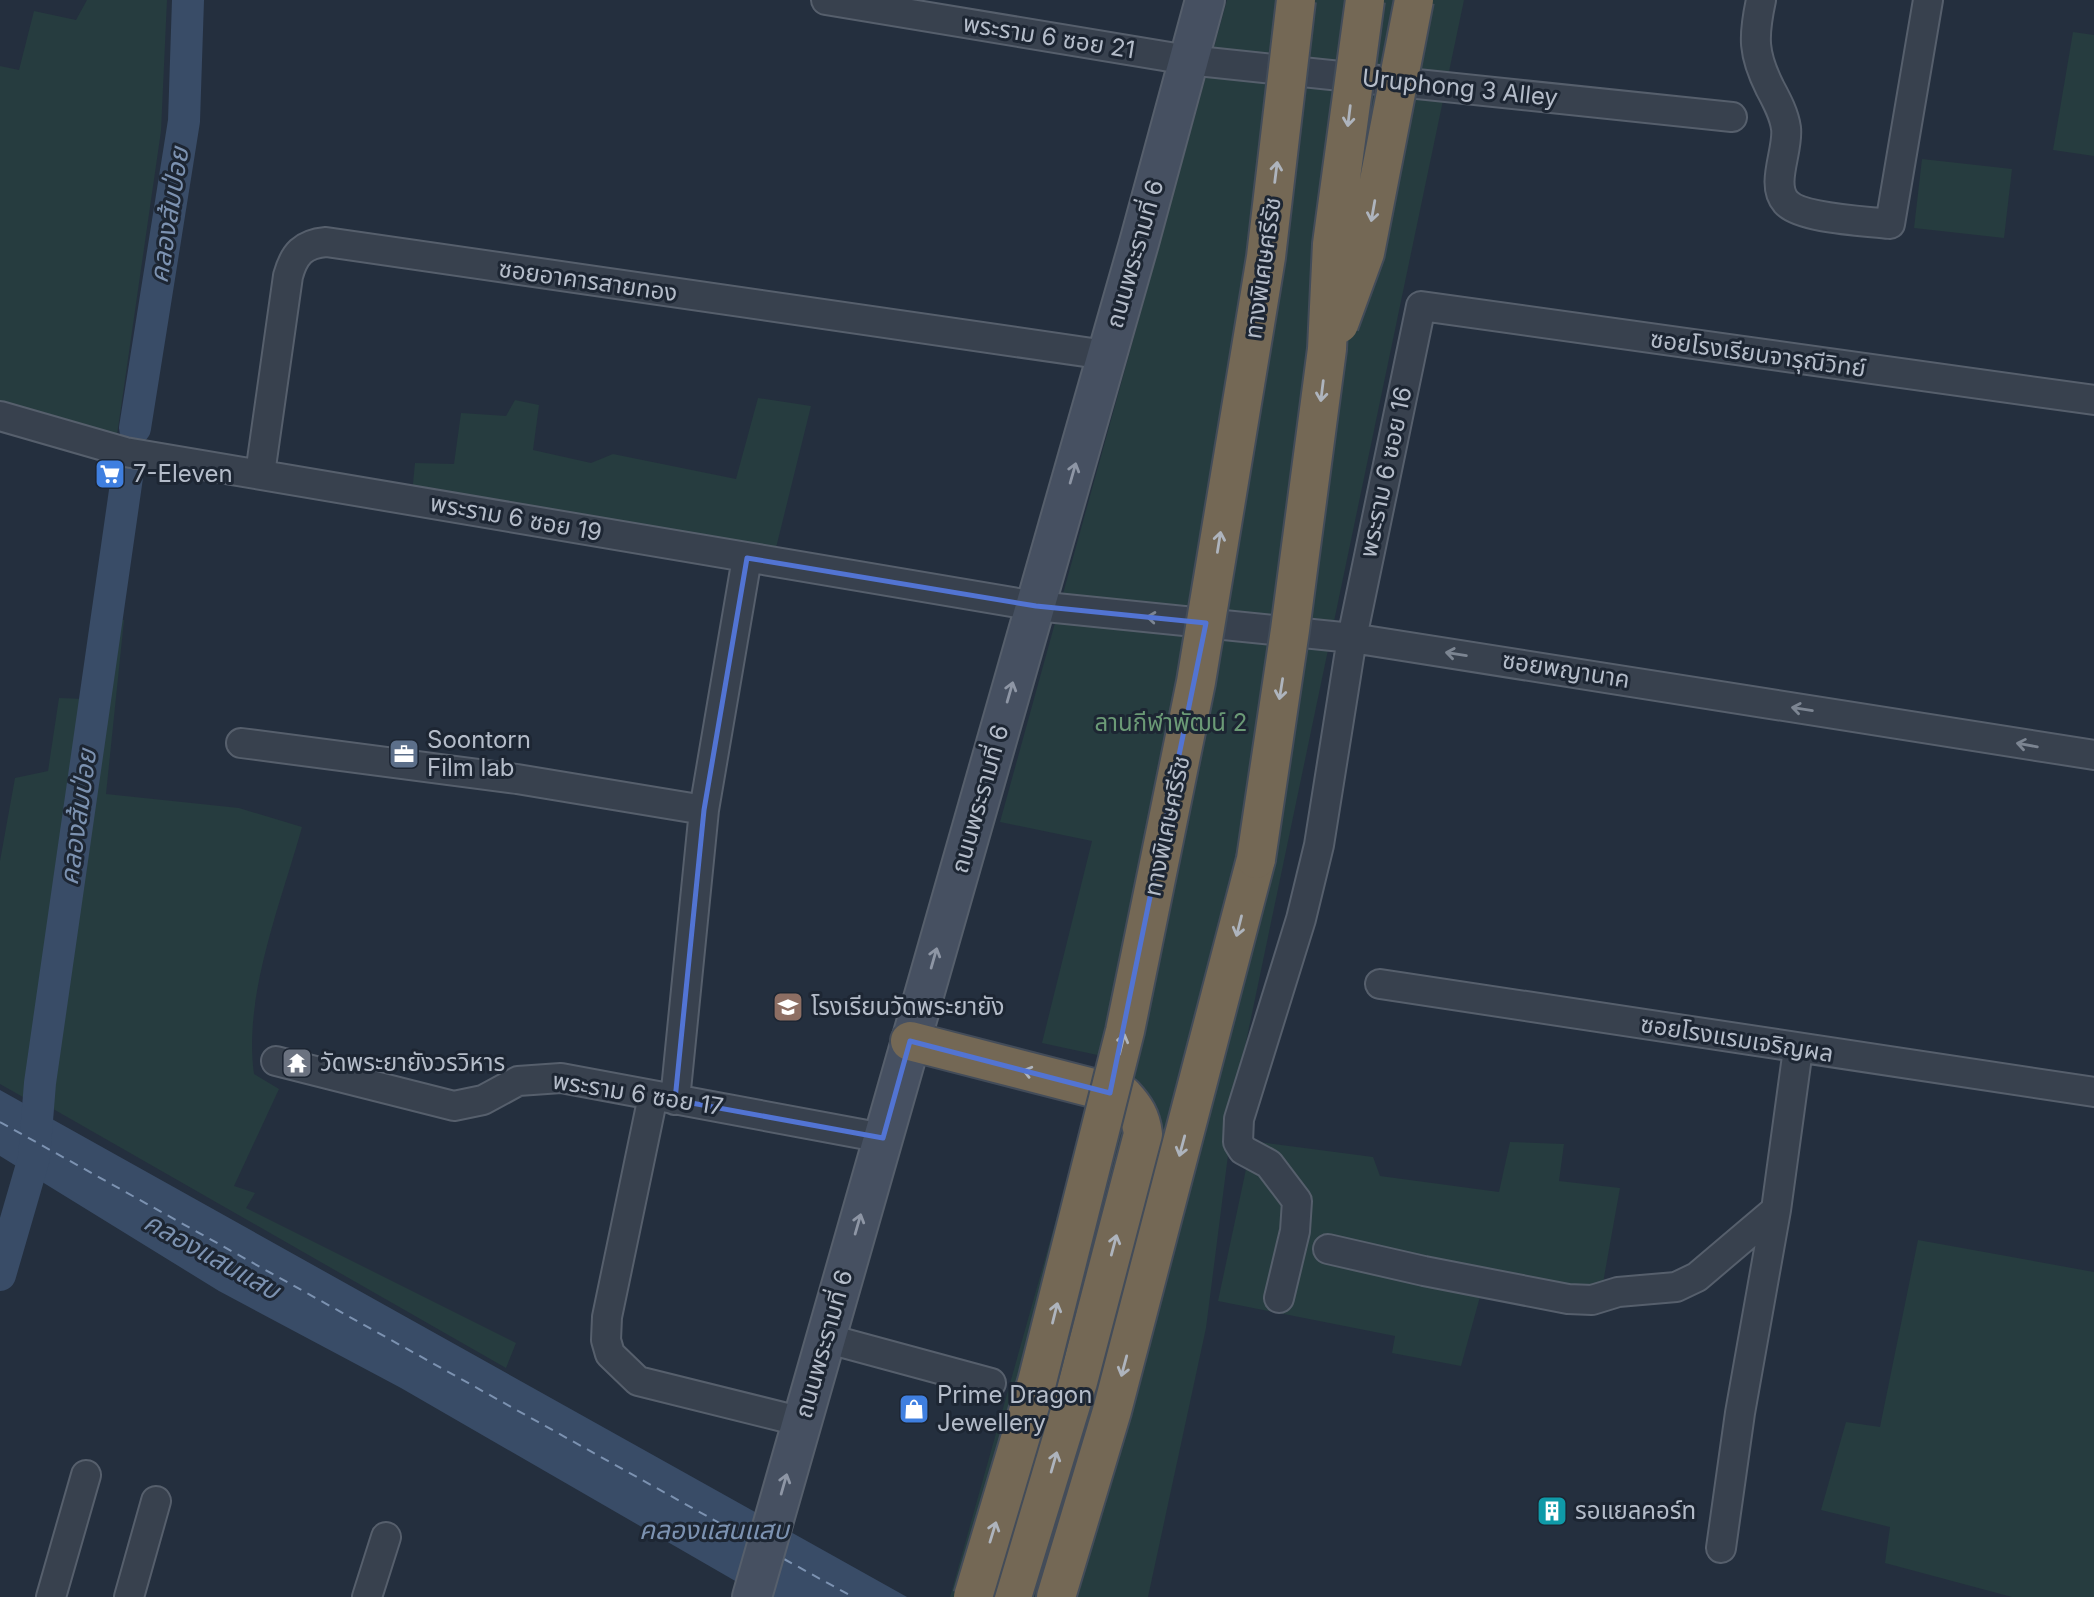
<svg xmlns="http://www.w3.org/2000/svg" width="2094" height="1597" font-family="Inter,'Noto Sans Thai',sans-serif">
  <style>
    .green { fill: #263c3f }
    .water { fill: #394c67 }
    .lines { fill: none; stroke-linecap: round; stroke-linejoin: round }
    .canal { stroke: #394c67; stroke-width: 32 }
    .ferry { stroke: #7c92b1; stroke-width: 2; stroke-dasharray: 9 7; stroke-linecap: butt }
    .street-casing { stroke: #565f6c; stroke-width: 32 }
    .secondary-casing { stroke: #565f6c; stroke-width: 42 }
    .highway-casing { stroke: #434c59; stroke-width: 42 }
    .street { stroke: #38414e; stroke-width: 28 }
    .secondary { stroke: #465061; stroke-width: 38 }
    .highway { stroke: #746855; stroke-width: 38 }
    .highway-bridge-casing { stroke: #434c59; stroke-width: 42; stroke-linecap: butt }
    .highway-bridge { stroke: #746855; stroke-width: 38 }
    .oneway { stroke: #aeb4bd }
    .oneway2 { stroke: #8e96a5 }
    .oneway3 { stroke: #7c8592 }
    .marked { fill: none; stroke: #5274d3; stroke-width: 5; stroke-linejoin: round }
    .labels { text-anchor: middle; stroke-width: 6; stroke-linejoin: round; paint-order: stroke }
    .street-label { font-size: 24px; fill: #b4bcc9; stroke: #1d2633 }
    .poi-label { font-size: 24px; fill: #b4bcc9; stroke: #1d2633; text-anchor: start }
    .park-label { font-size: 24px; fill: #6b9a76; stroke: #1d2633 }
    .water-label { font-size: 26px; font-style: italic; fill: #7c92b1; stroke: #1d2633 }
  </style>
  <rect width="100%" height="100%" fill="#242f3e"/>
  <path class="green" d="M 87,0 L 167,0 L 161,131 L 116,442 L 0,404 L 0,66 L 19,70 L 34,11 L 76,20 Z
    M 1227,0 L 1464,0 L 1237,1085 L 1206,1328 L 1148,1597 L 950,1597 L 1102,1056 L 1042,1043 L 1092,841 L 1000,822 Z
    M 2073,32 L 2094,35 L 2094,156 L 2053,150 Z
    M 1922,159 L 2012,169 L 2004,238 L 1914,228 Z
    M 758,398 L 811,406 L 774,556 L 412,494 L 415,463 L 454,464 L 461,413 L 506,416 L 515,400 L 539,405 L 533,450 L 591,463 L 613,454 L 736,479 Z
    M 110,618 L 124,620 L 106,794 L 239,808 L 302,827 C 281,903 243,996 254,1074 L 279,1089 L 234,1186 L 255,1193 L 246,1208 L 516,1343 L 506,1368 L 41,1102 Z
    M 59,698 L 85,699 L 30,1101 L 0,1084 L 0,861 L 15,778 L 48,771 Z
    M 1252,1141 L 1373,1157 L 1380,1176 L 1499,1192 L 1510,1142 L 1564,1144 L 1559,1181 L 1620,1188 L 1603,1283 L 1577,1288 L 1481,1293 L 1461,1366 L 1392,1353 L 1395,1336 L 1218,1301 Z
    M 1918,1240 L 2094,1272 L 2094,1597 L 2012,1597 L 1885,1563 L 1890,1527 L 1821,1510 L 1846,1422 L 1880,1427 Z"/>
  <path class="water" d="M 0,1090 L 907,1597 L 763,1597 L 401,1388 L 219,1291 L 0,1156 Z"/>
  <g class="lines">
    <path class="canal" d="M 135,428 L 184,121 L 188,0
      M 0,1275 L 34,1158 L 40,1083 L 127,477"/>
    <path class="ferry" d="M 0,1122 L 748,1539
      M 784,1559 L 853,1597"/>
    <g class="street-casing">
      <path id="street" d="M 826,0 L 1188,60 L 1732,117
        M 1761,0 C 1753,37 1753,54 1770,88 C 1777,101 1784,114 1786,128 C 1789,150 1770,184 1786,202 C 1800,219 1867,221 1890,224 L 1928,0
        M 0,416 L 125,452 L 1036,606 L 1352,638 L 2094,755
        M 260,474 L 288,276 C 294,254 303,244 326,242 L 1106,355
        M 241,743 L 517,779 L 704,810
        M 1380,984 L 2094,1092
        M 276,1061 L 454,1106 L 483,1100 L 518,1081 L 561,1078 L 883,1138
        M 653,1096 L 607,1317 L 606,1340 L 610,1354 L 638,1381 L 803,1422
        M 675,1100 L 704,810 L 747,558
        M 1328,1249 L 1424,1271 L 1568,1299 L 1592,1300 L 1618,1292 L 1676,1287 L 1697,1277 L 1776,1210
        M 1279,1298 L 1295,1231 L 1297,1201 L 1269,1164 L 1243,1150 L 1238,1142 L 1239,1119 L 1301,919 L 1319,845 L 1352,638 L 1421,306 L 2094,400
        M 825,1338 L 991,1383
        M 1721,1548 L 1740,1413 L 1776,1210 L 1798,1049
        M 51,1597 L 86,1475
        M 129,1597 L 156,1501
        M 367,1597 L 386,1537"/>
    </g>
    <g class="secondary-casing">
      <path id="secondary" d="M 752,1597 L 1139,243 L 1205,0"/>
    </g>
    <g class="highway-casing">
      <path id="highway" d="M 910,1041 L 1124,1096 C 1135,1108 1141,1117 1143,1134 L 1078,1382 L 1012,1597
        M 1056,1597 L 1112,1411 L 1256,859"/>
    </g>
    <use href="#street" class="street"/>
    <use href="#secondary" class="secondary"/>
    <use href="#highway" class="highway"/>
    <g class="highway-bridge-casing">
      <path id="highway-bridge" d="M 1339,324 L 1365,253 L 1414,0
        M 1256,859 L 1290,630 L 1327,349 L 1332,244 L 1365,0
        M 973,1597 L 1037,1382 L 1125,1031 L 1196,682 L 1266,257 L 1296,0"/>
    </g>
    <use href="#highway-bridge" class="highway-bridge"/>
  </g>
  <defs><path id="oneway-shaft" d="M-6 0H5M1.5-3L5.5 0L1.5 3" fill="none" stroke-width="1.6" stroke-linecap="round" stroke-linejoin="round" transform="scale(1.75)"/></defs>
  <g class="oneway">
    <use href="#oneway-shaft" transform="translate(1349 116) rotate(97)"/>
    <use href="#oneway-shaft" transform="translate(1276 172) rotate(-83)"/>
    <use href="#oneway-shaft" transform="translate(1373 211) rotate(100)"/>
    <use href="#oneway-shaft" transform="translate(1322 391) rotate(97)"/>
    <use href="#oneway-shaft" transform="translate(1219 542) rotate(-81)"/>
    <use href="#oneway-shaft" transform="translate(1281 689) rotate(99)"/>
    <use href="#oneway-shaft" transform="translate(1239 926) rotate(104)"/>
    <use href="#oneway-shaft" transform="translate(1122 1044) rotate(-76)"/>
    <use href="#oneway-shaft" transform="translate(1033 1073) rotate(-165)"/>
    <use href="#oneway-shaft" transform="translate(1182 1146) rotate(105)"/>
    <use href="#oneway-shaft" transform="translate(1114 1245) rotate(-75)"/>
    <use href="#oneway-shaft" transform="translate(1055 1313) rotate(-76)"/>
    <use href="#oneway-shaft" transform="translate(1124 1366) rotate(105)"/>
    <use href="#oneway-shaft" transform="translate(1054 1462) rotate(-74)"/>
    <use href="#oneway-shaft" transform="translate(993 1532) rotate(-73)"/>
  </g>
  <g class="oneway2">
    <use href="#oneway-shaft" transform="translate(1073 473) rotate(-74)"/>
    <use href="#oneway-shaft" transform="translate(1010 692) rotate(-74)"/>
    <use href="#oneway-shaft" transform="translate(934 958) rotate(-74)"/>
    <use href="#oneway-shaft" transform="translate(858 1224) rotate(-74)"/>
    <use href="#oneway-shaft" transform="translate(784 1484) rotate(-74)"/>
  </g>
  <g class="oneway3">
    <use href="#oneway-shaft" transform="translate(1157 618) rotate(-174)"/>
    <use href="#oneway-shaft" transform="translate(1456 654) rotate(-171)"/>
    <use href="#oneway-shaft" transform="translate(1802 709) rotate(-171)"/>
    <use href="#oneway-shaft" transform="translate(2027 745) rotate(-170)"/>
  </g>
  <path class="marked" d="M 747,558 L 1036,606 L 1206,623 L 1110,1093 L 910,1041 L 883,1138 L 675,1100 L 704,810 Z"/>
  <defs>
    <g id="supermarket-square" transform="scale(1.575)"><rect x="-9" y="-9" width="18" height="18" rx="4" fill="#3f7fe0" stroke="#1d2633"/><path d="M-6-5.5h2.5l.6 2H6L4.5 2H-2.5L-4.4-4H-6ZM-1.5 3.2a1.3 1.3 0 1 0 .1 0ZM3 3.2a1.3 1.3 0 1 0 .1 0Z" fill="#fff"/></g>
    <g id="office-square" transform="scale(1.575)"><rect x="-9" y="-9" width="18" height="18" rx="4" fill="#5c6f8a" stroke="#1d2633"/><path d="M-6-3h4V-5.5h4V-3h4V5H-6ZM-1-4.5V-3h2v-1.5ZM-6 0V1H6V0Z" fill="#fff"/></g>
    <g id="school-square" transform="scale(1.575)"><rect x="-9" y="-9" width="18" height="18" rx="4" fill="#8d6e63" stroke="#1d2633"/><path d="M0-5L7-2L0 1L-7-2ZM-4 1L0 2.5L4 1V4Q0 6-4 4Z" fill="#fff"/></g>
    <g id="temple-square" transform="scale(1.575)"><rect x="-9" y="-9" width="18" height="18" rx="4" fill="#6b7280" stroke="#1d2633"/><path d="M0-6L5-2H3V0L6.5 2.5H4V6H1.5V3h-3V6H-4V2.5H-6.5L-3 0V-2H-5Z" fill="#fff"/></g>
    <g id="shop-square" transform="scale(1.575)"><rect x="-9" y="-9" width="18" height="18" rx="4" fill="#3f7fe0" stroke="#1d2633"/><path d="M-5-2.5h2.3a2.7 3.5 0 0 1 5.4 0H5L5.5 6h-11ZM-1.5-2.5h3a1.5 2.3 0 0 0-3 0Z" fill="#fff"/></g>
    <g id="building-square" transform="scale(1.575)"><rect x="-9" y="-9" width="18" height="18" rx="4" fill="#0f9aa8" stroke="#1d2633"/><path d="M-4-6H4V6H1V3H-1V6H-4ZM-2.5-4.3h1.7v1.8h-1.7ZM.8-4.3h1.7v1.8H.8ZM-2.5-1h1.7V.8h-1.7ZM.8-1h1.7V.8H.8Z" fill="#fff"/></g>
  </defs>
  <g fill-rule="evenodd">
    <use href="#supermarket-square" x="110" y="474"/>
    <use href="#office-square" x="404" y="754"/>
    <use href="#school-square" x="788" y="1007"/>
    <use href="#temple-square" x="297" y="1063"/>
    <use href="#shop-square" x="914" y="1409"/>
    <use href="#building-square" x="1552" y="1511"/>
  </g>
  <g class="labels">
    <g class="street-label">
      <text transform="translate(1049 37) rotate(9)" y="8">พระราม 6 ซอย 21</text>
      <text transform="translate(1460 88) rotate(6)" y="8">Uruphong 3 Alley</text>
      <text transform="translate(1135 254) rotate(-74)" y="8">ถนนพระรามที่ 6</text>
      <text transform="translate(1263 268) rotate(-82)" y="8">ทางพิเศษศรีรัช</text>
      <text transform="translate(588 281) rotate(8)" y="8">ซอยอาคารสายทอง</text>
      <text transform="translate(1758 354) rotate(8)" y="8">ซอยโรงเรียนจารุณีวิทย์</text>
      <text transform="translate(1386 472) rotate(-78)" y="8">พระราม 6 ซอย 16</text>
      <text transform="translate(516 518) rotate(10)" y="8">พระราม 6 ซอย 19</text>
      <text transform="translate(1566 670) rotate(9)" y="8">ซอยพญานาค</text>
      <text transform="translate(980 799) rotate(-74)" y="8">ถนนพระรามที่ 6</text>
      <text transform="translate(1167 826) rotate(-78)" y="8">ทางพิเศษศรีรัช</text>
      <text transform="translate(1737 1039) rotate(9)" y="8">ซอยโรงแรมเจริญผล</text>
      <text transform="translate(638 1094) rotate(9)" y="8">พระราม 6 ซอย 17</text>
      <text transform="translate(824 1344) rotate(-74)" y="8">ถนนพระรามที่ 6</text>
    </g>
    <g class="poi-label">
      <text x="133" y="482">7-Eleven</text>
      <text x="427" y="748">Soontorn<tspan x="427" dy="28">Film lab</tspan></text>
      <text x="811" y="1015">โรงเรียนวัดพระยายัง</text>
      <text x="320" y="1071">วัดพระยายังวรวิหาร</text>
      <text x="937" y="1403">Prime Dragon<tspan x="937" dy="28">Jewellery</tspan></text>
      <text x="1575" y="1519">รอแยลคอร์ท</text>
    </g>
    <g class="park-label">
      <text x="1171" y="731">ลานกีฬาพัฒน์ 2</text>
    </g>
    <g class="water-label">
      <text transform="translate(169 215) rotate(-81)" y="9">คลองส้มป่อย</text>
      <text transform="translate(78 817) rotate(-82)" y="9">คลองส้มป่อย</text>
      <text transform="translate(212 1256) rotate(29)" y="9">คลองแสนแสบ</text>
      <text x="714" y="1539">คลองแสนแสบ</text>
    </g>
  </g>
</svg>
